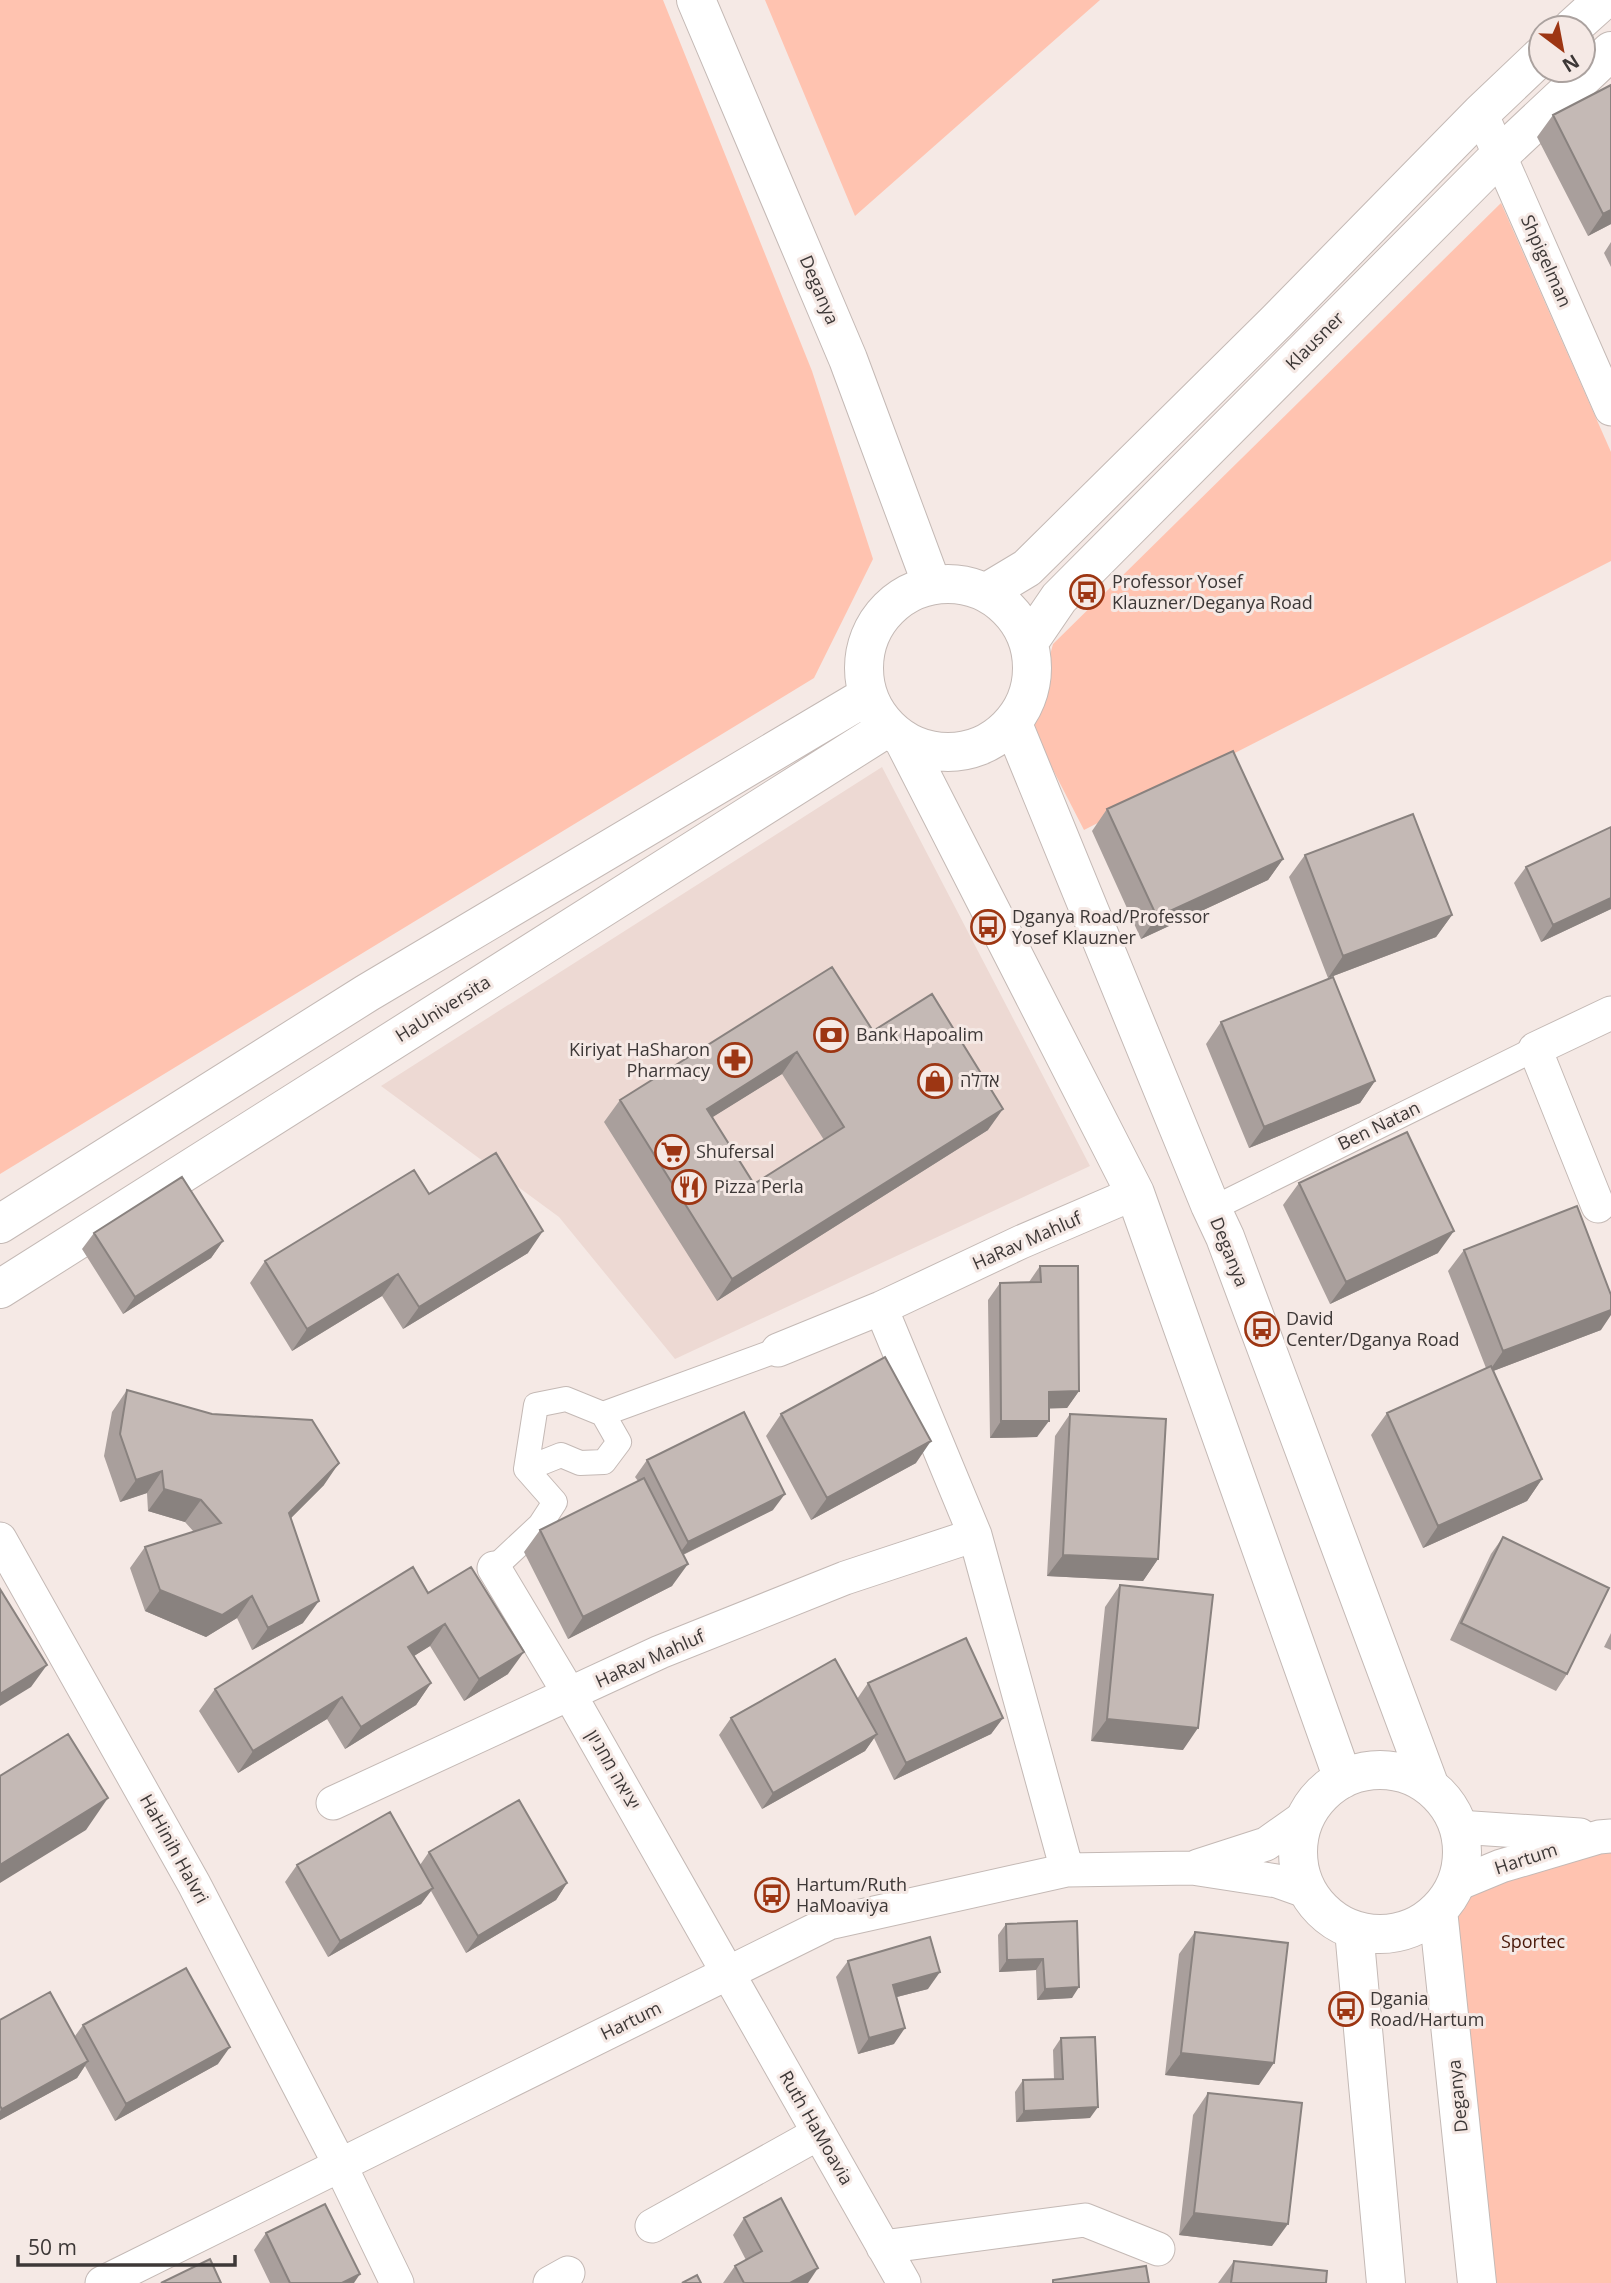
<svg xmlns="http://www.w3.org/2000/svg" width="1611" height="2283" font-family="'Open Sans',Heebo,sans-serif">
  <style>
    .built { fill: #edd9d3 }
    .green { fill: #ffc3b0 }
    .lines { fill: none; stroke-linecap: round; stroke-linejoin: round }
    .pedestrian-casing { stroke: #c4b9b5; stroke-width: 26 }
    .minor-casing { stroke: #c4b9b5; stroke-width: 35 }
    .tertiary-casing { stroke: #c4b9b5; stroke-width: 40 }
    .pedestrian { stroke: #fff; stroke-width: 24 }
    .minor { stroke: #fff; stroke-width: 33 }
    .tertiary { stroke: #fff; stroke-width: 38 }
    .wall { fill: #a99f9c; fill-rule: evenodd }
    .shaded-wall { fill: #89827f }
    .building { fill: #c4b9b5; stroke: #89827f; stroke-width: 2; fill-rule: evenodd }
    .labels { text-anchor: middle; stroke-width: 6; stroke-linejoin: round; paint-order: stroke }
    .street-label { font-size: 18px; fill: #3d3837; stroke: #f5e9e5 }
    .poi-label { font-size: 18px; fill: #3d3837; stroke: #f5e9e5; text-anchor: start }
    .park-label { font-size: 18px; fill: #491809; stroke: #f5e9e5 }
  </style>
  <rect width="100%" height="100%" fill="#f5e9e5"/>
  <path class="built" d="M 882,767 L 1090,1166 L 675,1359 L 559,1217 L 381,1086 Z"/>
  <path class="green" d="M 0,0 L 663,0 L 812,371 L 873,559 L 814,678 L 0,1174 Z
    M 765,0 L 1100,0 L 855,216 Z
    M 1501,203 L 1611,452 L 1611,561 L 1084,830 L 1031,727 L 1053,644 Z
    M 1611,1849 L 1611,2283 L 1496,2283 L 1452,1924 L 1491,1862 Z"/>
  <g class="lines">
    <g class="pedestrian-casing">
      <path id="pedestrian" d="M 1222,1204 L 1535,1049
        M 603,1414 L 778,1350
        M 494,1568 L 540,1525 L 555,1502 L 526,1469 L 536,1405 L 566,1399 L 603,1414 L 619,1442 L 604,1462 L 580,1463 L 561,1455 L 526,1469"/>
    </g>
    <g class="minor-casing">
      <path id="minor" d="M 1481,113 L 1611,409
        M 1598,1206 L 1535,1049 L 1611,1013
        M 881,1308 L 975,1535 L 1067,1870
        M 778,1350 L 881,1308 L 1021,1242 L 1135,1193
        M 0,1539 L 194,1884 L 340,2165 L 397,2283
        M 494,1568 L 570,1695 L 904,2283
        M 333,1803 L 660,1652 L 845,1578 L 975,1535
        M 1458,1827 L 1580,1835
        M 1198,1866 L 1266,1844 L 1307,1815
        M 1455,1885 L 1501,1866 L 1599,1837 L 1611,1836
        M 652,2226 L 819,2133
        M 883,2247 L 1085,2220 L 1158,2249
        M 102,2283 L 829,1923 L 1067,1870 L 1192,1868 L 1277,1881 L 1308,1892
        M 550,2283 L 568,2273"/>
    </g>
    <g class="tertiary-casing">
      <path id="tertiary" d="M 696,0 L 848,359 L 932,585
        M 1572,28 L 1603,0
        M864 668a84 84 0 1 1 168 0a84 84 0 1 1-168 0Z
        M 987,592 L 1027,568 L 1276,322 L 1481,113 L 1541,56
        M 1029,642 L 1059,598 L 1499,156 L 1611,51
        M 1013,724 L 1210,1205 L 1225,1237 L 1430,1787
        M 904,741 L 1135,1193 L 1343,1779
        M 0,1224 L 367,993 L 867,696
        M 0,1289 L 887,728
        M1298 1852a82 82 0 1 1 164 0a82 82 0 1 1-164 0Z
        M 1438,1910 L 1477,2283
        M 1354,1930 L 1386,2283"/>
    </g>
    <use href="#pedestrian" class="pedestrian"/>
    <use href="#minor" class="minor"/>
    <use href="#tertiary" class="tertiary"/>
  </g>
  <path class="wall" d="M 1553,115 L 1611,224 L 1588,236 L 1537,137 Z
    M 1611,242 L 1611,267 L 1604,253 Z
    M 1107,809 L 1283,859 L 1268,880 L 1141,939 L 1092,831 Z
    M 1611,827 L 1611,909 L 1541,942 L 1514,883 L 1526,867 Z
    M 1305,855 L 1452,915 L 1436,937 L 1328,978 L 1289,877 Z
    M 1221,1022 L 1375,1081 L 1360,1103 L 1249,1148 L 1206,1044 Z
    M 873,1031 L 988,1130 L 717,1301 L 604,1122 L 620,1100 ZM 782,1074 L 824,1140 L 754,1184 L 712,1117 Z
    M 1299,1183 L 1438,1253 L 1330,1304 L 1283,1205 Z
    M 429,1194 L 528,1253 L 403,1329 L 382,1296 L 292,1351 L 250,1283 L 265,1261 Z
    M 94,1233 L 223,1241 L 211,1258 L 123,1314 L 82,1249 Z
    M 1464,1250 L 1601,1330 L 1493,1371 L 1542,1479 L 1527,1501 L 1423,1548 L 1371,1435 L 1387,1413 L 1486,1368 L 1448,1271 Z
    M 1040,1266 L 1079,1391 L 1067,1408 L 1049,1408 L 1037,1437 L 990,1438 L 988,1300 L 1000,1283 L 1029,1282 Z
    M 127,1390 L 324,1485 L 291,1518 L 303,1623 L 252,1650 L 237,1618 L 206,1637 L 145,1611 L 130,1568 L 145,1547 L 194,1532 L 185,1522 L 148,1511 L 147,1493 L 120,1502 L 104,1456 L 112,1412 Z
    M 781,1414 L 916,1463 L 811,1520 L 766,1436 Z
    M 1070,1414 L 1158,1559 L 1143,1581 L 1047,1576 L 1055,1436 Z
    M 647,1460 L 773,1510 L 683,1555 L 672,1586 L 568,1639 L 524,1552 L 540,1530 L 638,1481 L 635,1477 Z
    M 1503,1537 L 1567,1674 L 1556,1691 L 1450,1640 L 1491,1554 Z
    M 1120,1585 L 1183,1750 L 1091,1741 L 1105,1607 Z
    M 428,1593 L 508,1674 L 464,1701 L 430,1646 L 414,1656 L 431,1683 L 416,1705 L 345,1749 L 327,1719 L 238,1773 L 199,1711 L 215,1689 Z
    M 1611,1633 L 1611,1650 L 1604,1647 Z
    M 868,1683 L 1003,1718 L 991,1734 L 894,1780 L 874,1738 L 865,1751 L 762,1809 L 719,1735 L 731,1718 L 857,1699 Z
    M 429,1852 L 567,1883 L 556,1900 L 466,1953 L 431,1891 L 421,1904 L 328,1957 L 285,1882 L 297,1865 L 420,1865 Z
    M 1077,1921 L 1072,1998 L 1037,2000 L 1036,1970 L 999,1972 L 998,1935 L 1006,1924 Z
    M 1195,1932 L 1259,2085 L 1165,2075 L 1179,1954 Z
    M 848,1961 L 928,1989 L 897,1997 L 894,2044 L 858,2054 L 836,1977 Z
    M 0,2020 L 75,2036 L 83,2025 L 218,2064 L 115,2121 L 85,2066 L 77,2078 L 0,2120 Z
    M 1061,2038 L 1090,2118 L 1016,2122 L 1015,2092 L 1023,2080 L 1054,2079 L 1053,2050 Z
    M 1208,2093 L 1272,2246 L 1179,2235 L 1193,2115 Z
    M 744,2218 L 808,2283 L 723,2283 L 735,2266 L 746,2260 L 733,2235 Z
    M 266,2233 L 354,2283 L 270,2283 L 254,2250 Z
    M 1234,2261 L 1326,2283 L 1218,2283 Z"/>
  <path class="shaded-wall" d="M 1611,210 L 1611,224 L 1588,236 L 1603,214 Z
    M 1283,859 L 1268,880 L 1141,939 L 1157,917 Z
    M 1611,898 L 1611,909 L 1541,942 L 1553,925 Z
    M 1452,915 L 1436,937 L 1328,978 L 1343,956 Z
    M 797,1052 L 782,1074 L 692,1130 L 707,1109 Z
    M 1375,1081 L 1360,1103 L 1249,1148 L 1264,1127 Z
    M 1003,1109 L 988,1130 L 717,1301 L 732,1279 Z
    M 543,1231 L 528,1253 L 403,1329 L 419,1307 Z
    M 1454,1231 L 1438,1253 L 1330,1304 L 1346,1282 Z
    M 223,1241 L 211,1258 L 123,1314 L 135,1297 Z
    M 398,1274 L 382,1296 L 292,1351 L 307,1329 Z
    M 1611,1310 L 1611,1315 L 1601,1330 L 1488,1373 L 1503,1351 Z
    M 1079,1391 L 1067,1408 L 1037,1409 L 1049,1392 Z
    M 1001,1421 L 1049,1421 L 1037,1437 L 990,1438 Z
    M 931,1441 L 916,1463 L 811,1520 L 827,1498 Z
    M 339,1463 L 324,1485 L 274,1535 L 289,1513 Z
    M 162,1471 L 147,1493 L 120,1502 L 136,1480 Z
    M 1542,1479 L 1527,1501 L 1423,1548 L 1438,1526 Z
    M 164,1489 L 201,1500 L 185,1522 L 148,1511 Z
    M 785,1494 L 773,1510 L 676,1558 L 688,1542 Z
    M 1063,1555 L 1158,1559 L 1143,1581 L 1047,1576 Z
    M 688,1564 L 672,1586 L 568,1639 L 583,1617 Z
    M 160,1590 L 252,1596 L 237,1618 L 206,1637 L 145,1611 Z
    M 319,1601 L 303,1623 L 252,1650 L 268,1628 Z
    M 445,1624 L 430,1646 L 393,1669 L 408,1647 Z
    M 524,1652 L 508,1674 L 464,1701 L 479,1679 Z
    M 47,1665 L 31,1687 L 0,1706 L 0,1694 Z
    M 431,1683 L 416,1705 L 345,1749 L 361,1727 Z
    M 342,1697 L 327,1719 L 238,1773 L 253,1751 Z
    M 1003,1718 L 991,1734 L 894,1780 L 906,1763 Z
    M 1107,1719 L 1198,1728 L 1183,1750 L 1091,1741 Z
    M 877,1734 L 865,1751 L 762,1809 L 773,1793 Z
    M 108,1798 L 86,1830 L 0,1883 L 0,1865 Z
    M 567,1883 L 556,1900 L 466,1953 L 478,1936 Z
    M 433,1888 L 421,1904 L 328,1957 L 340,1941 Z
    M 1043,1959 L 1036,1970 L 999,1972 L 1007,1960 Z
    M 940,1972 L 928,1989 L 881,2001 L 893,1985 Z
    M 1079,1987 L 1072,1998 L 1037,2000 L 1045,1989 Z
    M 905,2028 L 894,2044 L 858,2054 L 869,2038 Z
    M 230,2047 L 218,2064 L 115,2121 L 126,2104 Z
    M 1181,2053 L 1274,2063 L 1259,2085 L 1165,2075 Z
    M 88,2061 L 77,2078 L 0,2120 L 0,2111 L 2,2109 Z
    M 1098,2107 L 1090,2118 L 1016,2122 L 1024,2111 Z
    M 1194,2213 L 1288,2224 L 1272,2246 L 1179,2235 Z
    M 818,2268 L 808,2283 L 790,2283 Z
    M 360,2274 L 354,2283 L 342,2283 Z"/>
  <path class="building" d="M 1611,85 L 1611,210 L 1603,214 L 1553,115 Z
    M 1233,751 L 1283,859 L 1157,917 L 1107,809 Z
    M 1413,814 L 1452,915 L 1343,956 L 1305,855 Z
    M 1611,827 L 1611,898 L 1553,925 L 1526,867 Z
    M 832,967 L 873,1031 L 932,994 L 1003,1109 L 732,1279 L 620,1100 ZM 797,1052 L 844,1127 L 754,1184 L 707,1109 Z
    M 1333,977 L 1375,1081 L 1264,1127 L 1221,1022 Z
    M 1407,1132 L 1454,1231 L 1346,1282 L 1299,1183 Z
    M 496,1153 L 543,1231 L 419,1307 L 398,1274 L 307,1329 L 265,1261 L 414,1170 L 429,1194 Z
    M 182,1177 L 223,1241 L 135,1297 L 94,1233 Z
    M 1577,1206 L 1611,1295 L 1611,1310 L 1503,1351 L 1464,1250 Z
    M 1040,1266 L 1078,1266 L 1079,1391 L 1049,1392 L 1049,1421 L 1001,1421 L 1000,1283 L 1041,1282 Z
    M 885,1357 L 931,1441 L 827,1498 L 781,1414 Z
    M 1491,1366 L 1542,1479 L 1438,1526 L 1387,1413 Z
    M 127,1390 L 212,1414 L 312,1420 L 339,1463 L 289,1513 L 319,1601 L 268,1628 L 252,1596 L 222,1615 L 160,1590 L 145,1547 L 221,1523 L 201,1500 L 164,1489 L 162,1471 L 136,1480 L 120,1434 Z
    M 744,1412 L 785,1494 L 688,1542 L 647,1460 Z
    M 1070,1414 L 1166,1419 L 1158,1559 L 1063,1555 Z
    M 644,1478 L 688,1564 L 583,1617 L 540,1530 Z
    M 1503,1537 L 1609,1588 L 1567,1674 L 1461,1623 Z
    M 413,1567 L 428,1593 L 471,1567 L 524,1652 L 479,1679 L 445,1624 L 408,1647 L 431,1683 L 361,1727 L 342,1697 L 253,1751 L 215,1689 Z
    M 1120,1585 L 1213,1595 L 1198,1728 L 1107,1719 Z
    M 0,1589 L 47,1665 L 0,1694 Z
    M 966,1638 L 1003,1718 L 906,1763 L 868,1683 Z
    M 835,1659 L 877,1734 L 773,1793 L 731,1718 Z
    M 68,1734 L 108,1798 L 0,1865 L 0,1776 Z
    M 519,1800 L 567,1883 L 478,1936 L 429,1852 Z
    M 390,1812 L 433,1888 L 340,1941 L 297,1865 Z
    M 1077,1921 L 1079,1987 L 1045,1989 L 1043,1959 L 1007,1960 L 1006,1924 Z
    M 1195,1932 L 1288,1943 L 1274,2063 L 1181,2053 Z
    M 930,1937 L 940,1972 L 893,1985 L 905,2028 L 869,2038 L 848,1961 Z
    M 186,1968 L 230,2047 L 126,2104 L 83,2025 Z
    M 50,1992 L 88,2061 L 2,2109 L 0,2106 L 0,2020 Z
    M 1095,2037 L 1098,2107 L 1024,2111 L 1023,2080 L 1063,2079 L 1061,2038 Z
    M 1208,2093 L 1302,2103 L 1288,2224 L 1194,2213 Z
    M 781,2198 L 818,2268 L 790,2283 L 744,2283 L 735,2266 L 762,2251 L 744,2218 Z
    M 325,2204 L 360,2274 L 342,2283 L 290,2283 L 266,2233 Z
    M 210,2259 L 221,2283 L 161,2283 Z
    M 1234,2261 L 1327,2271 L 1326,2283 L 1231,2283 Z
    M 1146,2266 L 1149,2283 L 1053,2283 L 1053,2280 Z
    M 697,2275 L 701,2283 L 682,2283 Z"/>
  <defs>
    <g id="bus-ring" transform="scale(1.75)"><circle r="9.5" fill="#f5e9e5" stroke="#9d3613" stroke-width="1.5"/><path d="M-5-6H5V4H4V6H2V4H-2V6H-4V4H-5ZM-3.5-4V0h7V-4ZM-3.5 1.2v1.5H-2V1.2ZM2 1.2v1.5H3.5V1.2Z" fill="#9d3613"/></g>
    <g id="bank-ring" transform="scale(1.75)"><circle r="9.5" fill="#f5e9e5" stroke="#9d3613" stroke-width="1.5"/><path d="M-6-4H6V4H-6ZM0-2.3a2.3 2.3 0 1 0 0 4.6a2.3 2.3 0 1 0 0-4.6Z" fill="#9d3613"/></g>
    <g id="pharmacy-ring" transform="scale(1.75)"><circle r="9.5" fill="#f5e9e5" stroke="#9d3613" stroke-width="1.5"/><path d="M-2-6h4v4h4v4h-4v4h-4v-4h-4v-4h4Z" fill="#9d3613"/></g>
    <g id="shop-ring" transform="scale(1.75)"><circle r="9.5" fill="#f5e9e5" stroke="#9d3613" stroke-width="1.5"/><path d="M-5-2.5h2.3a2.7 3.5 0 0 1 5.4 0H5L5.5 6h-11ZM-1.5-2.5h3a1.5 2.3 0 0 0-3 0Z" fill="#9d3613"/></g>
    <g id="supermarket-ring" transform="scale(1.75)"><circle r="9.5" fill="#f5e9e5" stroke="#9d3613" stroke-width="1.5"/><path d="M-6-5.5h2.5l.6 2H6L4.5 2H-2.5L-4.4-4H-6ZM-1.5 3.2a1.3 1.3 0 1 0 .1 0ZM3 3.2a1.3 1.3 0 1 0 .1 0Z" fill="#9d3613"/></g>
    <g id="restaurant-ring" transform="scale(1.75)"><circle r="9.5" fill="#f5e9e5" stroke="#9d3613" stroke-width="1.5"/><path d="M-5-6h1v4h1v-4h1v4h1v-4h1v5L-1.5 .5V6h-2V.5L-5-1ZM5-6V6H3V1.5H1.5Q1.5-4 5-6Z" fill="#9d3613"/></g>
  </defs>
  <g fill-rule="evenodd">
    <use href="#bus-ring" x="1087" y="592"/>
    <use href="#bus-ring" x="988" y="927"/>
    <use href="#bank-ring" x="831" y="1035"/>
    <use href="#pharmacy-ring" x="735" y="1060"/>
    <use href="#shop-ring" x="935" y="1081"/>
    <use href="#supermarket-ring" x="672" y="1152"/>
    <use href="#restaurant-ring" x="689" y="1187"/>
    <use href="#bus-ring" x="1262" y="1329"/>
    <use href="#bus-ring" x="772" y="1895"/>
    <use href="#bus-ring" x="1346" y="2009"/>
  </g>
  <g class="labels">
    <g class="street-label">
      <text transform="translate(1546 261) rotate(66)" y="6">Shpigelman</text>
      <text transform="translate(819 290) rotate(67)" y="6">Deganya</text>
      <text transform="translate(1315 341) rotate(-45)" y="6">Klausner</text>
      <text transform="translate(443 1009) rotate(-32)" y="6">HaUniversita</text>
      <text transform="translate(1379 1126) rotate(-26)" y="6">Ben Natan</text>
      <text transform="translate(1027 1241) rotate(-24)" y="6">HaRav Mahluf</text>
      <text transform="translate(1229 1252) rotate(68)" y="6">Deganya</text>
      <text transform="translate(650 1659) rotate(-24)" y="6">HaRav Mahluf</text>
      <text transform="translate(613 1770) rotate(60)" y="6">יציאה מחניון</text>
      <text transform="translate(174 1849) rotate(61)" y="6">HaHinih HaIvri</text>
      <text transform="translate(1526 1859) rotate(-18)" y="6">Hartum</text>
      <text transform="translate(631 2021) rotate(-26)" y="6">Hartum</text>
      <text transform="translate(1458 2096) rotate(-96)" y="6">Deganya</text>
      <text transform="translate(816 2128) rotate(60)" y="6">Ruth HaMoavia</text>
    </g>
    <g class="poi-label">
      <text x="1112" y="588">Professor Yosef<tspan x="1112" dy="21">Klauzner/Deganya Road</tspan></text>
      <text x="1012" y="923">Dganya Road/Professor<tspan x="1012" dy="21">Yosef Klauzner</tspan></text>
      <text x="856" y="1041">Bank Hapoalim</text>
      <text x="710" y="1056" text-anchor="end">Kiriyat HaSharon<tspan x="710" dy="21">Pharmacy</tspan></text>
      <text x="960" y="1087">אדלה</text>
      <text x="696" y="1158">Shufersal</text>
      <text x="714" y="1193">Pizza Perla</text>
      <text x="1286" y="1325">David<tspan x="1286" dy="21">Center/Dganya Road</tspan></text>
      <text x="796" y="1891">Hartum/Ruth<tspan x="796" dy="21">HaMoaviya</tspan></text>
      <text x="1370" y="2005">Dgania<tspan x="1370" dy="21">Road/Hartum</tspan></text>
    </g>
    <g class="park-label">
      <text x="1533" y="1948">Sportec</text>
    </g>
  </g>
  <g transform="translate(1562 49) rotate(148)"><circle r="33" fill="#f5e9e5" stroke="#aba29f" stroke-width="2"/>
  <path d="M0-5L12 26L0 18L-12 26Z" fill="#9d3613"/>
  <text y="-10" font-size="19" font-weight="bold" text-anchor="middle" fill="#3d3837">N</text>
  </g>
  <path d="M18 2255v10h217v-10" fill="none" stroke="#3d3837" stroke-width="3.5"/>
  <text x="28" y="2255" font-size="21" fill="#3d3837" stroke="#f5e9e5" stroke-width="5" paint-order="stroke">50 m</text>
</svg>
